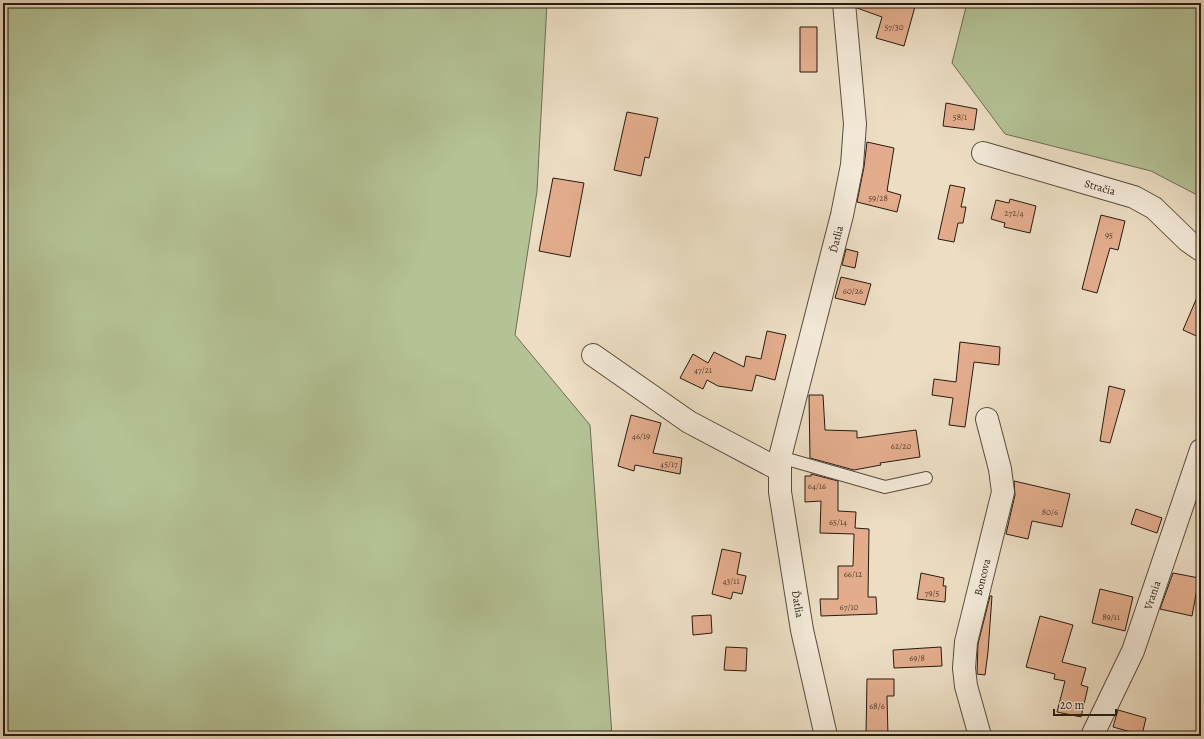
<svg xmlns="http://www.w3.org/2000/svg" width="1204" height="739" font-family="Alegreya,serif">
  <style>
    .green { fill: #b4c296; stroke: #6e6e54 }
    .building { fill: #e3ad8d; stroke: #271b11 }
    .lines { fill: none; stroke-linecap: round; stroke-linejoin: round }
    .lane-casing { stroke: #584c3e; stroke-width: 14 }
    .street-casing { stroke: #584c3e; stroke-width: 24 }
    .lane { stroke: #f3e9d8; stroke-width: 12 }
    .street { stroke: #f3e9d8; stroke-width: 22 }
    .labels { text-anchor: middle; stroke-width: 4; stroke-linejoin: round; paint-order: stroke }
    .number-label { font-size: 9px; fill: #564030 }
    .street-label { font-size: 11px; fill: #271b11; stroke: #f3e9d8 }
  </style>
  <rect width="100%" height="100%" fill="#ecddc3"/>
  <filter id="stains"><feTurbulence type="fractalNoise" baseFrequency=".005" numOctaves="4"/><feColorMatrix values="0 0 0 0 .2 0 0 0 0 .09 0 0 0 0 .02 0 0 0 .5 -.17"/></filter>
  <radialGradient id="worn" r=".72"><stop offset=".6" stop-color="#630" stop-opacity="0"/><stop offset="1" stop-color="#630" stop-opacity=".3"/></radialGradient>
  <path class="green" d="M 3,3 L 547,3 L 537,191 L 515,335 L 590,425 L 612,736 L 3,736 Z
    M 967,3 L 1201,3 L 1201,197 L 1151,171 L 1005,134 L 952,63 Z"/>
  <path class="building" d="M 857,3 L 916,3 L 904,46 L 876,38 L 882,17 L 857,8 Z
    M 800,27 L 817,27 L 817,72 L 800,72 Z
    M 946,103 L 977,109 L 974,130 L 943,126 Z
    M 627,112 L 658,118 L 649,158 L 645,157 L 641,176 L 614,170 Z
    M 867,142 L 894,148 L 887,191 L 901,195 L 897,212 L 857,202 L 864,167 Z
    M 553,178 L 584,183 L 570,257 L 539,251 Z
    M 950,185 L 965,188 L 961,207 L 966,207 L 963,223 L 958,223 L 954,242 L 938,239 Z
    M 1010,199 L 1036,206 L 1030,233 L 1004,227 L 1005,223 L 991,219 L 996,200 L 1009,203 Z
    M 1101,215 L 1125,221 L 1118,250 L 1110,248 L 1097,293 L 1082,289 Z
    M 846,249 L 858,252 L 855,268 L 842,265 Z
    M 841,277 L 871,284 L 865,305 L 835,298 Z
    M 1201,288 L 1201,338 L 1183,330 Z
    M 767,331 L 786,335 L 775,380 L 756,375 L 752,391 L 718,386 L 707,380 L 703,389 L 680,378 L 693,354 L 708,363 L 714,352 L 744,367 L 746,356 L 761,359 Z
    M 960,342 L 1000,347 L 999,365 L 974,362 L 965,427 L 949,425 L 953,398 L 932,395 L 934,379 L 956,382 Z
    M 1109,386 L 1125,390 L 1110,443 L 1100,441 Z
    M 809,395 L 823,395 L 825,430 L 857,431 L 857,438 L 916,430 L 920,457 L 880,463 L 881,465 L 854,470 L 810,458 Z
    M 631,415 L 661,423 L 653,453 L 682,458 L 680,474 L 635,465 L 634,471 L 618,466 Z
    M 811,474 L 838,481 L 838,511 L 856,512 L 855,528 L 869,529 L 868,597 L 876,597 L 877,614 L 821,616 L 820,599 L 838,599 L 838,566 L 853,566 L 854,534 L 820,533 L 821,501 L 805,502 L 805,476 L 811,476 Z
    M 1014,481 L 1070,494 L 1062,527 L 1032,521 L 1028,539 L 1006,534 L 1015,495 Z
    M 1136,509 L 1162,518 L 1157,533 L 1131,524 Z
    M 722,549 L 741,553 L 737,574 L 746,576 L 742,594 L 733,592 L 731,599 L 712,594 Z
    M 921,573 L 944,578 L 943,586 L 946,586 L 945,602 L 917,599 Z
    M 1173,573 L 1199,578 L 1192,616 L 1160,609 Z
    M 1100,589 L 1133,597 L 1125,631 L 1092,623 Z
    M 990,596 L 992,596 L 988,652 L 985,675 L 977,674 L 978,644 Z
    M 711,615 L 712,633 L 693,635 L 692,616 Z
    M 1040,616 L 1073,625 L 1062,662 L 1086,668 L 1081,685 L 1088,687 L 1081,717 L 1057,712 L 1065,681 L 1054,679 L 1055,674 L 1026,667 Z
    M 726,647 L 747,648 L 746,671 L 724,670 Z
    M 941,647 L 942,666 L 894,668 L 893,650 Z
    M 867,679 L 894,679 L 894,696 L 887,696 L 888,736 L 866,736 Z
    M 1118,710 L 1146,718 L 1142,735 L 1113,727 Z"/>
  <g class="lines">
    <g class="lane-casing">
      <path id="lane" d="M 780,457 L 885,487 L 926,478"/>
    </g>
    <g class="street-casing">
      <path id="street" d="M 983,153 L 1134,197 L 1154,208 L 1188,241 L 1201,250
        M 593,355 L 689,422 L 780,470
        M 826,736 L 802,630 L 780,492 L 780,457 L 842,215 L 852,165 L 855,124 L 844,3
        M 980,736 L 966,686 L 964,668 L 966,642 L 1003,492 L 1000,469 L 987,419
        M 1092,736 L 1133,651 L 1201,450"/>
    </g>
    <use href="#lane" class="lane"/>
    <use href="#street" class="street"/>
  </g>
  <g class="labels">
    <g class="number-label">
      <text x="894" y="30">57/30</text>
      <text x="960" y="120">58/1</text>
      <text x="878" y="201">59/28</text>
      <text x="1014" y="216">272/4</text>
      <text x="1109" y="238">95</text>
      <text x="853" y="294">60/26</text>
      <text x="703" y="373">47/21</text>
      <text x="641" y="439">46/19</text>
      <text x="901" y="449">62/20</text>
      <text x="669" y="467">45/17</text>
      <text x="817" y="489">64/16</text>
      <text x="1050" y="515">80/6</text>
      <text x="838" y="525">65/14</text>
      <text x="853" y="577">66/12</text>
      <text x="731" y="584">43/11</text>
      <text x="932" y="596">79/5</text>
      <text x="849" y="610">67/10</text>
      <text x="1111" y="620">89/11</text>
      <text x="917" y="661">69/8</text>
      <text x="877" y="709">68/6</text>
    </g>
    <g class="street-label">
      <text transform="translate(1100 187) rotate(16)" y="4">Stračia</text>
      <text transform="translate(836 239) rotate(-76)" y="4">Ďatlia</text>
      <text transform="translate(982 577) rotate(-76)" y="4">Boncova</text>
      <text transform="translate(1152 595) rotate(-71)" y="4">Vrania</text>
      <text transform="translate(798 604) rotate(81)" y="4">Ďatlia</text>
    </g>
  </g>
  <rect width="1204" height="739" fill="none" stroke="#ecddc3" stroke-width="16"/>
  <rect x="4" y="4" width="1196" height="731" fill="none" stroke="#271b11" stroke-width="2"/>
  <rect x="8" y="8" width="1188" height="723" fill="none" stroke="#271b11"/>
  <path d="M1054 709v6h62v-6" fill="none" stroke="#271b11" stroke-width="2"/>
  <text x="1060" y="709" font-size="12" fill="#271b11" stroke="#f3e9d8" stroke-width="3" paint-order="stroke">20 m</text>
  <rect width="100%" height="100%" filter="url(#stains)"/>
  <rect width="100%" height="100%" fill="url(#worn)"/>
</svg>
